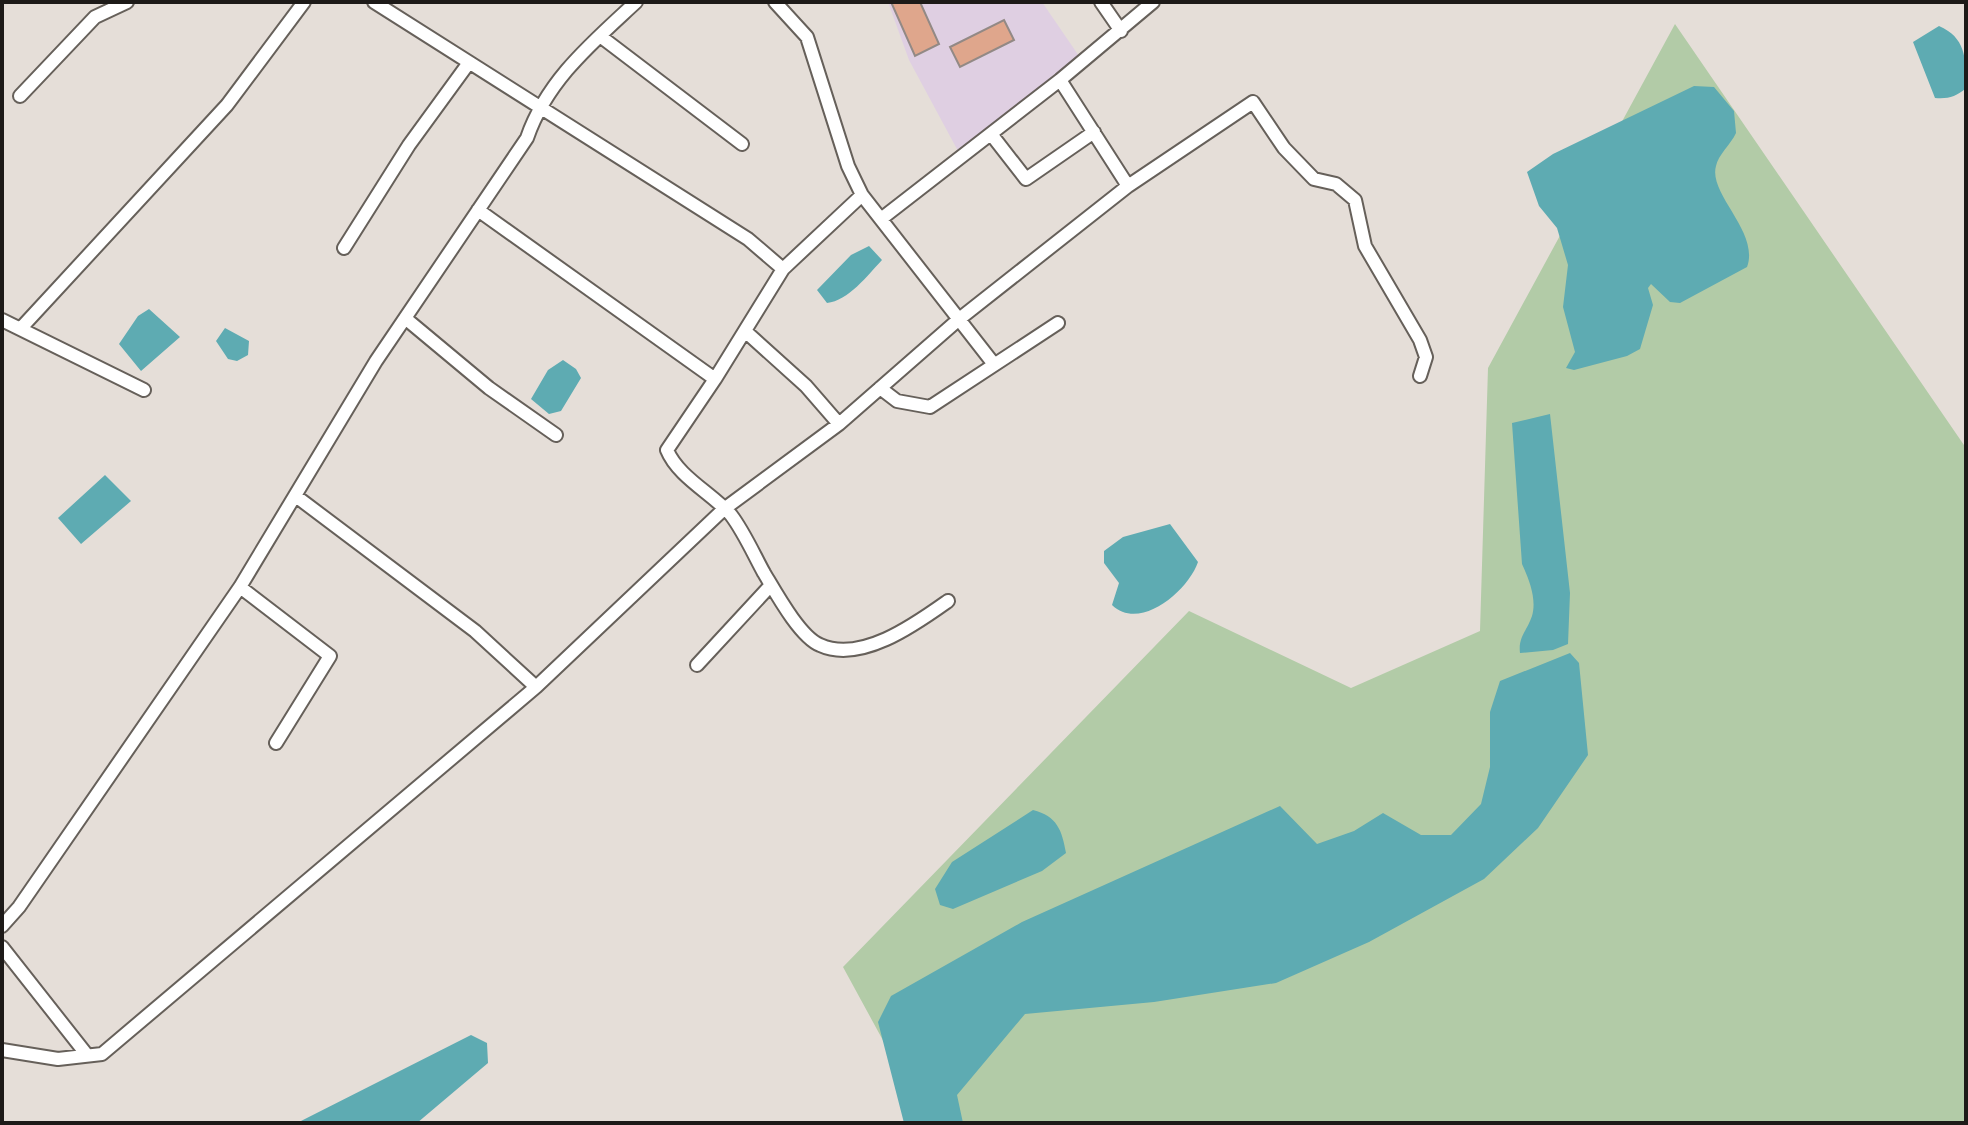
<svg xmlns="http://www.w3.org/2000/svg" width="1968" height="1125" font-family="Rubik,sans-serif">
  <style>
    .education { fill: #dfcfe2 }
    .green { fill: #b2cba7 }
    .water { fill: #5eabb2 }
    .building { fill: #dfa68c; stroke: #928985; stroke-width: 2 }
    .lines { fill: none; stroke-linecap: round; stroke-linejoin: round }
    .street-casing { stroke: #66605a; stroke-width: 16 }
    .street { stroke: #fff; stroke-width: 12 }
  </style>
  <rect width="100%" height="100%" fill="#e5ded8"/>
  <path class="education" d="M 888,2 L 1042,2 L 1081,59 L 958,151 L 909,60 Z"/>
  <path class="green" d="M 1675,24 L 1966,448 L 1966,1123 L 928,1123 L 843,967 L 1189,611 L 1351,688 L 1480,631 L 1488,368 Z"/>
  <path class="water" d="M 1939,26 C 1967,38 1966,61 1966,88 C 1956,97 1948,99 1935,98 L 1913,42 Z
    M 1694,86 L 1714,87 L 1734,111 L 1736,133 C 1731,144 1718,155 1716,166 C 1708,194 1760,232 1747,267 L 1680,303 L 1670,302 L 1651,284 L 1648,288 L 1653,305 L 1640,349 L 1627,356 L 1574,370 L 1566,368 L 1575,352 L 1563,307 L 1568,265 L 1557,228 L 1539,206 L 1527,172 L 1553,154 Z
    M 869,246 L 882,260 C 868,275 848,301 827,303 L 817,290 L 851,255 Z
    M 149,309 L 180,337 L 141,371 L 119,344 L 138,316 Z
    M 225,328 L 249,341 L 248,355 L 237,361 L 228,359 L 216,341 Z
    M 563,360 L 576,369 L 581,378 L 561,411 L 549,414 L 531,399 L 548,370 Z
    M 1550,414 L 1570,593 L 1568,644 L 1553,650 L 1520,653 C 1518,637 1527,631 1532,616 C 1537,599 1529,579 1522,564 L 1512,423 Z
    M 105,475 L 131,501 L 81,544 L 58,518 Z
    M 1170,524 L 1198,562 C 1188,591 1140,632 1112,605 L 1119,583 L 1104,563 L 1104,551 L 1123,537 Z
    M 1570,653 L 1579,663 L 1588,755 L 1538,828 L 1484,879 L 1369,942 L 1276,983 L 1154,1002 L 1025,1014 L 957,1095 L 963,1123 L 904,1123 L 878,1022 L 891,996 L 1022,922 L 1280,806 L 1317,844 L 1354,831 L 1383,813 L 1421,835 L 1451,835 L 1481,804 L 1490,767 L 1490,712 L 1500,681 Z
    M 1033,810 C 1057,816 1062,830 1066,853 L 1042,871 L 953,909 L 940,905 L 935,889 L 952,862 Z
    M 471,1035 L 487,1043 L 488,1063 L 417,1123 L 297,1123 Z"/>
  <path class="building" d="M 891,2 L 920,2 L 939,44 L 915,56 Z
    M 1004,20 L 1014,40 L 960,67 L 950,47 Z"/>
  <g class="lines">
    <g class="street-casing">
      <path id="street" d="M 374,2 L 748,239 L 783,269 L 715,379 L 478,210
        M 775,2 L 807,37 L 848,166 L 862,195 L 993,363
        M 1101,2 L 1121,31
        M 600,36 L 742,144
        M 1060,80 L 1128,186
        M 20,96 L 95,17 L 127,2
        M 991,134 L 1026,179 L 1094,132
        M 881,219 L 1060,80 L 1153,2
        M 344,248 L 409,145 L 468,64
        M 783,269 L 862,195
        M 405,318 L 489,388 L 556,435
        M 2,320 L 144,390
        M 22,327 L 227,105 L 304,2
        M 745,331 L 806,386 L 839,424
        M 715,379 L 667,450 C 678,477 713,494 731,515 C 744,532 754,555 764,573 C 776,593 800,637 820,645 C 861,664 917,623 948,601
        M 880,388 L 897,401 L 930,407 L 1058,323
        M 297,497 L 475,631 L 536,687
        M 240,587 L 330,656 L 276,743
        M 697,665 L 771,585
        M 2,926 L 19,907 L 240,587 L 376,361 L 527,138 C 547,80 592,43 636,2
        M 2,947 L 87,1055
        M 2,1050 L 58,1059 L 102,1054 L 536,687 L 724,509 L 839,424 L 958,320 L 1128,186 L 1253,102 L 1284,148 L 1314,179 L 1336,184 L 1355,200 L 1365,246 L 1420,340 L 1426,357 L 1420,376"/>
    </g>
    <use href="#street" class="street"/>
  </g>
  <rect width="1968" height="1125" fill="none" stroke="#1d1a18" stroke-width="8"/>
</svg>
